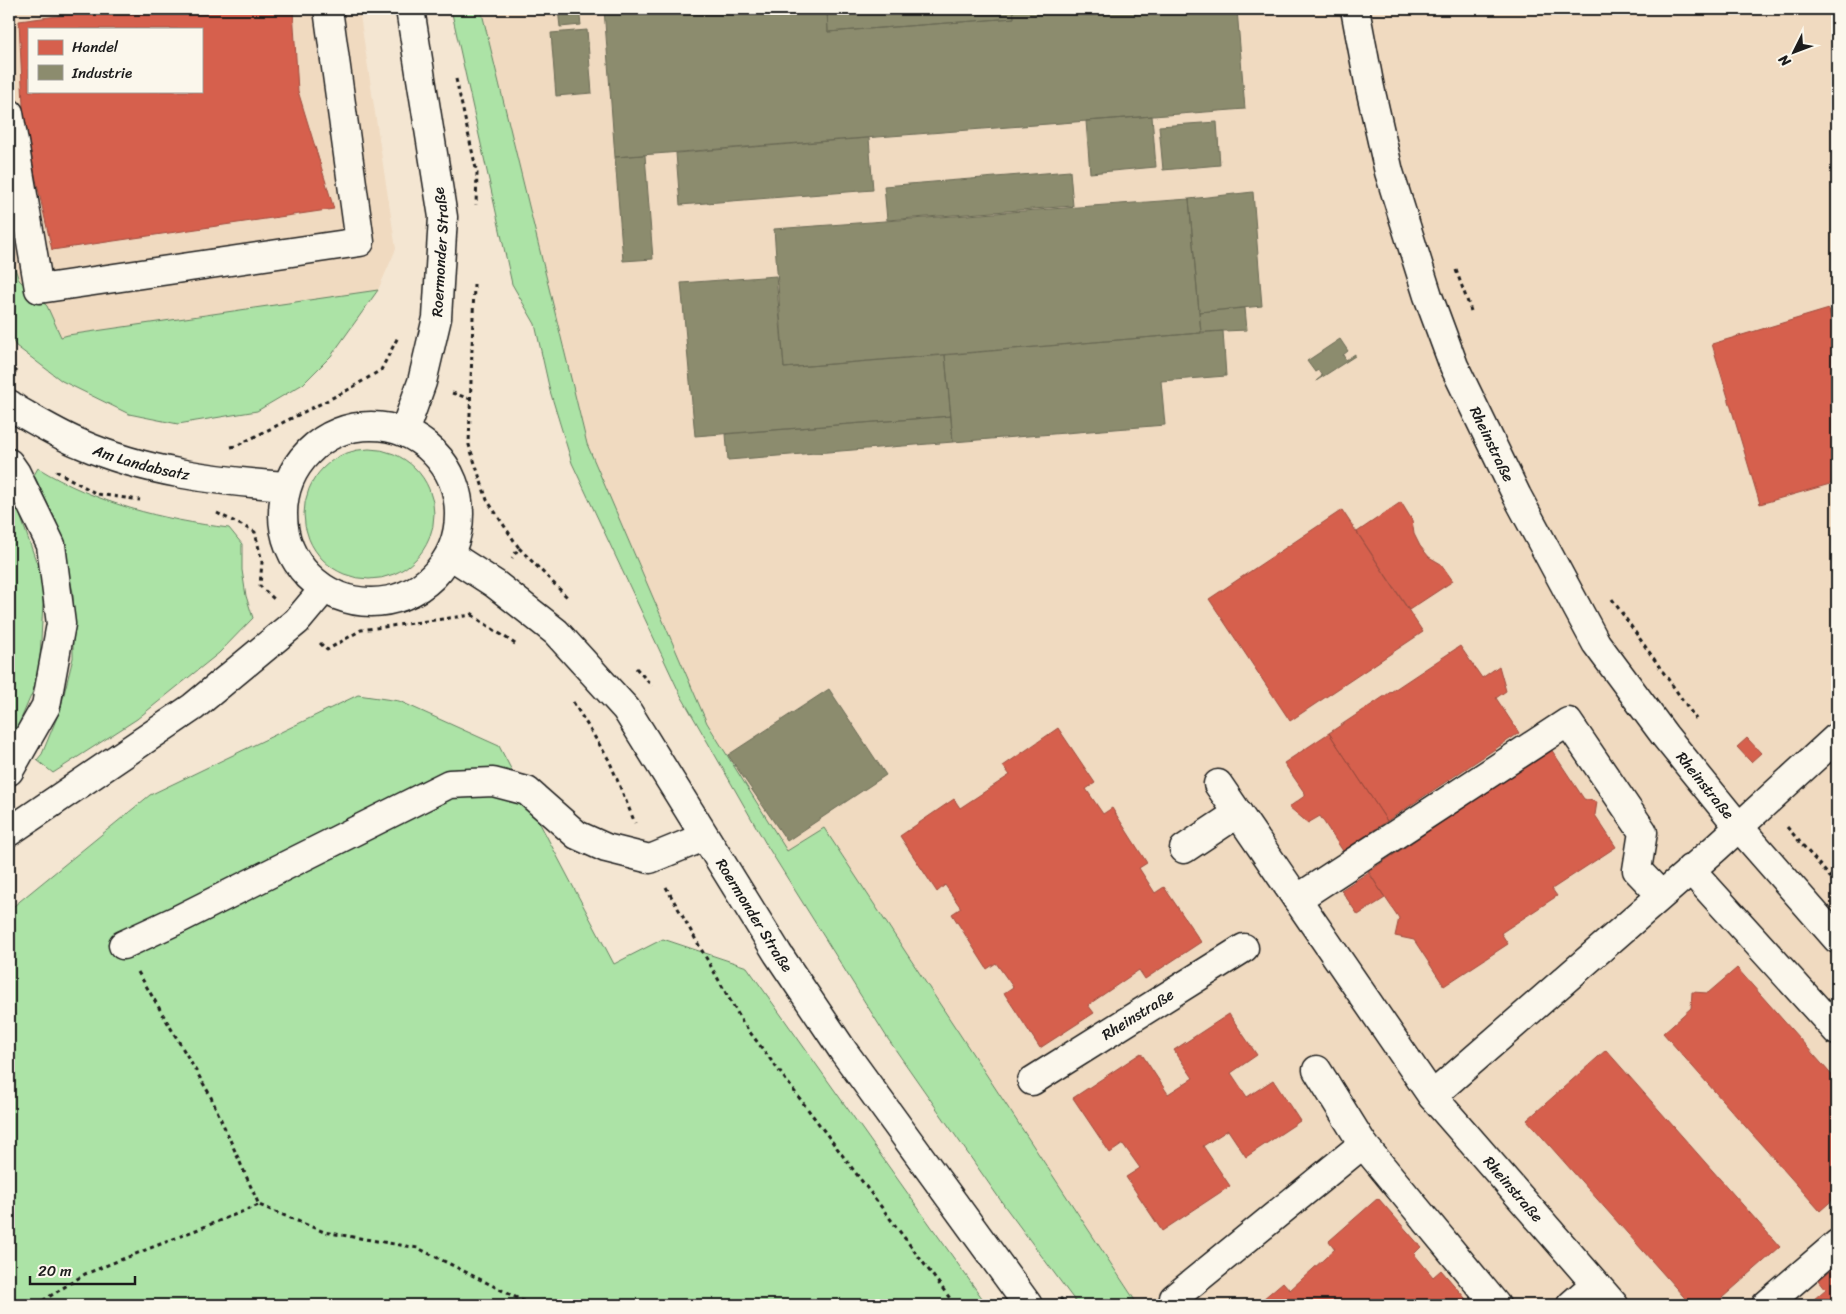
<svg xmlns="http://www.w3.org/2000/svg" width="1846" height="1314" font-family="Sriracha,sans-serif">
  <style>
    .built { fill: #f0dac0; fill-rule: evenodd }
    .green { fill: #ace3a6; stroke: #648061 }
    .shops { fill: #d6604d; stroke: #9e4c3e; fill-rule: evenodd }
    .industry { fill: #8c8c6e; stroke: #6a6a55 }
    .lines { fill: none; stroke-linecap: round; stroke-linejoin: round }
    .minor-casing { stroke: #1c1c1c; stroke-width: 31 }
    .major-casing { stroke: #1c1c1c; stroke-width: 31 }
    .path { stroke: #1c1c1c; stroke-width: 3; stroke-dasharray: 4 4; stroke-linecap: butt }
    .minor { stroke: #fbf7ec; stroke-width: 28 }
    .major { stroke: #fbf7ec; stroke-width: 28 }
    .labels { text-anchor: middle; stroke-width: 5; stroke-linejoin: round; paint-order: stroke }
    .street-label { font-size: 15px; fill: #1c1c1c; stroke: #fbf7ec }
  </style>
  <rect width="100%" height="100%" fill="#f4e6d2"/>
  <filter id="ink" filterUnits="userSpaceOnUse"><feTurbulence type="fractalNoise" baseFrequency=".02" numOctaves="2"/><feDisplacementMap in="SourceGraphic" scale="10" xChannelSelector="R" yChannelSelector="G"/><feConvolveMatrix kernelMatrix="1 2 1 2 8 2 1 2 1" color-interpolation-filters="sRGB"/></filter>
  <g filter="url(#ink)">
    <path class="built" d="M 9,9 L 359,9 L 396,249 L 378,290 L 61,337 L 9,272 ZM 29,29 L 201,29 L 201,91 L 29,91 Z
      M 481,9 L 1837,9 L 1837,1305 L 1138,1305 L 824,829 L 787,852 L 707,723 L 587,444 Z"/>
    <path class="green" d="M 451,9 L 481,9 L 587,444 L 707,723 L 787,851 L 824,828 L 1138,1305 L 1078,1305 L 1006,1208 L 888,1039 L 766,844 L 680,694 L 572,463 L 550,391 L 535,324 L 512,284 Z
      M 9,233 L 13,263 L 19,280 L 47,306 L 61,337 L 68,335 L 378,290 L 331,356 L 303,384 L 257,411 L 178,424 L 129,414 L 62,381 L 16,346 L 9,335 Z
      M304 514a65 65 0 1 1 130 0a65 65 0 1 1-130 0Z
      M 38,468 C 95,503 163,520 229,528 L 242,544 L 242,570 L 246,596 L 253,618 L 219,653 L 137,719 L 53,773 L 37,760 L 42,754 L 60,710 L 73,658 L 73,592 L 56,521 L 34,475 Z
      M 9,489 L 11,489 L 44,584 L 39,677 L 9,747 Z
      M 358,695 L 399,701 L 499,746 L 614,964 L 663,939 L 747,967 L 987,1305 L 9,1305 L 9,910 L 150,795 Z"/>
    <path class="shops" d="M 111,9 L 293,9 L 298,91 L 334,209 L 52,250 L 24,126 L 19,21 ZM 29,29 L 201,29 L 201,91 L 29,91 Z
      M 1829,309 L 1837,338 L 1837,482 L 1760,504 L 1712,344 Z
      M 1837,309 L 1837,338 L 1829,311 Z
      M 1401,502 L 1412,520 L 1414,534 L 1420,546 L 1429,557 L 1441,564 L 1453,581 L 1409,610 L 1357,532 Z
      M 1342,510 L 1423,632 L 1290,721 L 1209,599 Z
      M 1460,646 L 1482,678 L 1499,666 L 1506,691 L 1496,698 L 1519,733 L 1387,821 L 1329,733 Z
      M 1058,728 L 1095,783 L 1086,789 L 1103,814 L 1112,808 L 1147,863 L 1139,868 L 1155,893 L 1164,887 L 1201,942 L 1145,979 L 1139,970 L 1088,1005 L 1094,1013 L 1040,1048 L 1004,993 L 1013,987 L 996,963 L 987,969 L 952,914 L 961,908 L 945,885 L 937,892 L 900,836 L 954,799 L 960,808 L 1010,775 L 1003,766 Z
      M 1329,733 L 1387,821 L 1343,851 L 1320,816 L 1308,823 L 1289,807 L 1306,795 L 1284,763 Z
      M 1747,738 L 1761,753 L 1751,762 L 1737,747 Z
      M 1551,749 L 1584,799 L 1597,802 L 1595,815 L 1616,847 L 1552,889 L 1557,896 L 1501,933 L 1508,944 L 1444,986 L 1414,940 L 1395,936 L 1399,918 L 1368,872 Z
      M 1369,872 L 1385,898 L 1358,915 L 1341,890 Z
      M 1737,968 L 1837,1081 L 1837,1196 L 1820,1211 L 1663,1033 L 1691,1008 L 1692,992 L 1708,993 Z
      M 1229,1014 L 1257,1055 L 1231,1073 L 1247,1097 L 1273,1080 L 1300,1121 L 1246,1157 L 1228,1130 L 1203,1146 L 1230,1186 L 1162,1231 L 1126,1177 L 1140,1168 L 1123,1144 L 1110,1153 L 1073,1098 L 1141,1053 L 1168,1094 L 1193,1078 L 1174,1050 Z
      M 1606,1050 L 1780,1247 L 1714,1305 L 1691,1305 L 1527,1120 Z
      M 1378,1198 L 1421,1247 L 1414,1254 L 1433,1277 L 1441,1270 L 1471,1305 L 1256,1305 L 1283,1282 L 1290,1290 L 1335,1249 L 1329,1241 Z
      M 1837,1265 L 1837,1305 L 1807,1305 L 1826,1289 L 1819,1280 Z"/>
    <path class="industry" d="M 558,9 L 579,9 L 581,25 L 560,27 Z
      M 604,9 L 827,9 L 828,32 L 1014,18 L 1013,9 L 1237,9 L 1245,109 L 615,157 Z
      M 827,9 L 1013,9 L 1014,18 L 828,32 Z
      M 587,30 L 592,93 L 556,96 L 551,33 Z
      M 1152,116 L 1156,167 L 1090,173 L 1086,121 Z
      M 1217,122 L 1220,165 L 1163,170 L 1159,126 Z
      M 869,138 L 873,190 L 680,205 L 676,153 Z
      M 645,155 L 653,259 L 623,261 L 615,157 Z
      M 1070,171 L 1073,206 L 887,220 L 884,186 Z
      M 1253,192 L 1262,306 L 1199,312 L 1189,199 Z
      M 1189,199 L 1201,333 L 784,368 L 774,229 Z
      M 776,276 L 784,368 L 945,355 L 951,416 L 695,436 L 681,283 Z
      M 1245,308 L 1247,330 L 1201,332 L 1199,312 Z
      M 1223,331 L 1226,376 L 1161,381 L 1165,425 L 953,442 L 945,355 Z
      M 1340,339 L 1348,351 L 1343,355 L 1346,360 L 1355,354 L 1355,356 L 1316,381 L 1322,376 L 1318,370 L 1315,372 L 1307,361 Z
      M 951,416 L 953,442 L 728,460 L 726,434 Z
      M 829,689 L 886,775 L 787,841 L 728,755 Z"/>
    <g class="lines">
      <g class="minor-casing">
        <g id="minor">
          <path id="s1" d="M 1355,9 L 1370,88 L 1389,172 L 1428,296 L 1454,366 L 1517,496 L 1596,643 L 1665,736 L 1738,826 L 1837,939"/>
          <path d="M 9,113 L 39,289 L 360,242 L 328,9"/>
          <path id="s2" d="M 9,404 L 17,410 C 38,422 59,435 81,444 C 145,472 217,481 286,486"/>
          <path id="s3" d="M 1218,784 L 1432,1096 L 1614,1305"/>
          <path d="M 1184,849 L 1238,813"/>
          <path d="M 1690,869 L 1837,1031"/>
          <path d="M 1297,899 L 1568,722 L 1643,832 L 1637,870 L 1661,895"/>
          <path d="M 123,945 L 179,919 L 449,784 L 493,782 L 527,791 L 577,835 L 606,848 L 650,859 L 704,837"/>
          <path d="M 1317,1070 L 1363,1144 L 1496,1305"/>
          <path id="s4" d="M 1032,1081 L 1244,948"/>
          <path d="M 1432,1096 L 1716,848 L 1837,737"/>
          <path d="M 1174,1298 L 1363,1144"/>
          <path d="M 1571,1305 L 1595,1284"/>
          <path d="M 1766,1305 L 1837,1244"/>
        </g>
      </g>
      <g class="major-casing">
        <g id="major">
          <circle cx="371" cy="514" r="88"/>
          <path id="s5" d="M 404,432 L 422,382 L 437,318 L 443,217 L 410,9"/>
          <path d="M 9,463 L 16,473 L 51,545 L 61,624 L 46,706 L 9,771"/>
          <path id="s6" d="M 450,555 L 495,584 L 556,632 L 626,709 L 778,954 L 844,1052 L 1028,1305"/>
          <path d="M 9,832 L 193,707 L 297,621 L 323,590"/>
        </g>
      </g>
      <path class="path" d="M 456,79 L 477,173 L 476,205
        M 1456,270 L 1471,311
        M 474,284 L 469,445 L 487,500 L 519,548 L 512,558
        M 9,364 L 17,372
        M 452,393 L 471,399
        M 231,447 L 236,446 L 346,391 L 381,370 L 398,337
        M 56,471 L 97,494 L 140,500
        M 217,513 L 255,532 L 262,562 L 260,586 L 274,599
        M 519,548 L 569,599
        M 1612,599 L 1696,719
        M 472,615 L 518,646
        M 320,643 L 327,650 L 361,630 L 472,615 L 475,610
        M 636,668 L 652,686
        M 573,702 L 609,760 L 635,823
        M 1787,827 L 1837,885
        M 666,887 L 743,1023 L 955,1305
        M 138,972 L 210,1095 L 259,1205 L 324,1232 L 418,1248 L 531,1305
        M 1060,1298 L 1066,1305
        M 36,1305 L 85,1274 L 259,1205"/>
      <use href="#minor" class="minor"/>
      <use href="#major" class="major"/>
    </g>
  </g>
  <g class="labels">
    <g class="street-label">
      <text dy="5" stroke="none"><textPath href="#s5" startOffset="185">Roermonder Straße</textPath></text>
      <text dy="5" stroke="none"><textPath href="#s1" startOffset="458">Rheinstraße</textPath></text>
      <text dy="5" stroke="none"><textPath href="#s2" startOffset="146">Am Landabsatz</textPath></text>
      <text dy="5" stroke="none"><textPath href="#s1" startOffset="862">Rheinstraße</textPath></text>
      <text dy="5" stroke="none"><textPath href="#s6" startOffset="478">Roermonder Straße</textPath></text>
      <text dy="5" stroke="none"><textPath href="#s4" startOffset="125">Rheinstraße</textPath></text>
      <text dy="5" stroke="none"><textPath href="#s3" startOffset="502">Rheinstraße</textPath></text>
    </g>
  </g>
  <rect width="1846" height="1314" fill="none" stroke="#fbf7ec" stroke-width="30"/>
  <rect x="15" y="15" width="1816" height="1284" fill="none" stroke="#1c1c1c" stroke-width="2" filter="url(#ink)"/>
  <rect x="28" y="28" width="175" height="65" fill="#fbf7ec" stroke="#a29f99"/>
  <rect x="38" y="40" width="25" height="15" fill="#d6604d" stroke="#a29f99"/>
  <text x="72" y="52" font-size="15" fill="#1c1c1c">Handel</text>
  <rect x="38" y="65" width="25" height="15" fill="#8c8c6e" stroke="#a29f99"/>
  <text x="72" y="78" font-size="15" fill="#1c1c1c">Industrie</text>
  <g transform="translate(1794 52) rotate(228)" stroke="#fbf7ec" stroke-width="4" paint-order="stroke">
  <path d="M0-4L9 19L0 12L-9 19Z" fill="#1c1c1c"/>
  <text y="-8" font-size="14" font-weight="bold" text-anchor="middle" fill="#1c1c1c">N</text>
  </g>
  <path d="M30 1276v8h105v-8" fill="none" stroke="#1c1c1c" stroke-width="2.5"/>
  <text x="38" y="1276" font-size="15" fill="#1c1c1c" stroke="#fbf7ec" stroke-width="4" paint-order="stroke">20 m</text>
</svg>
